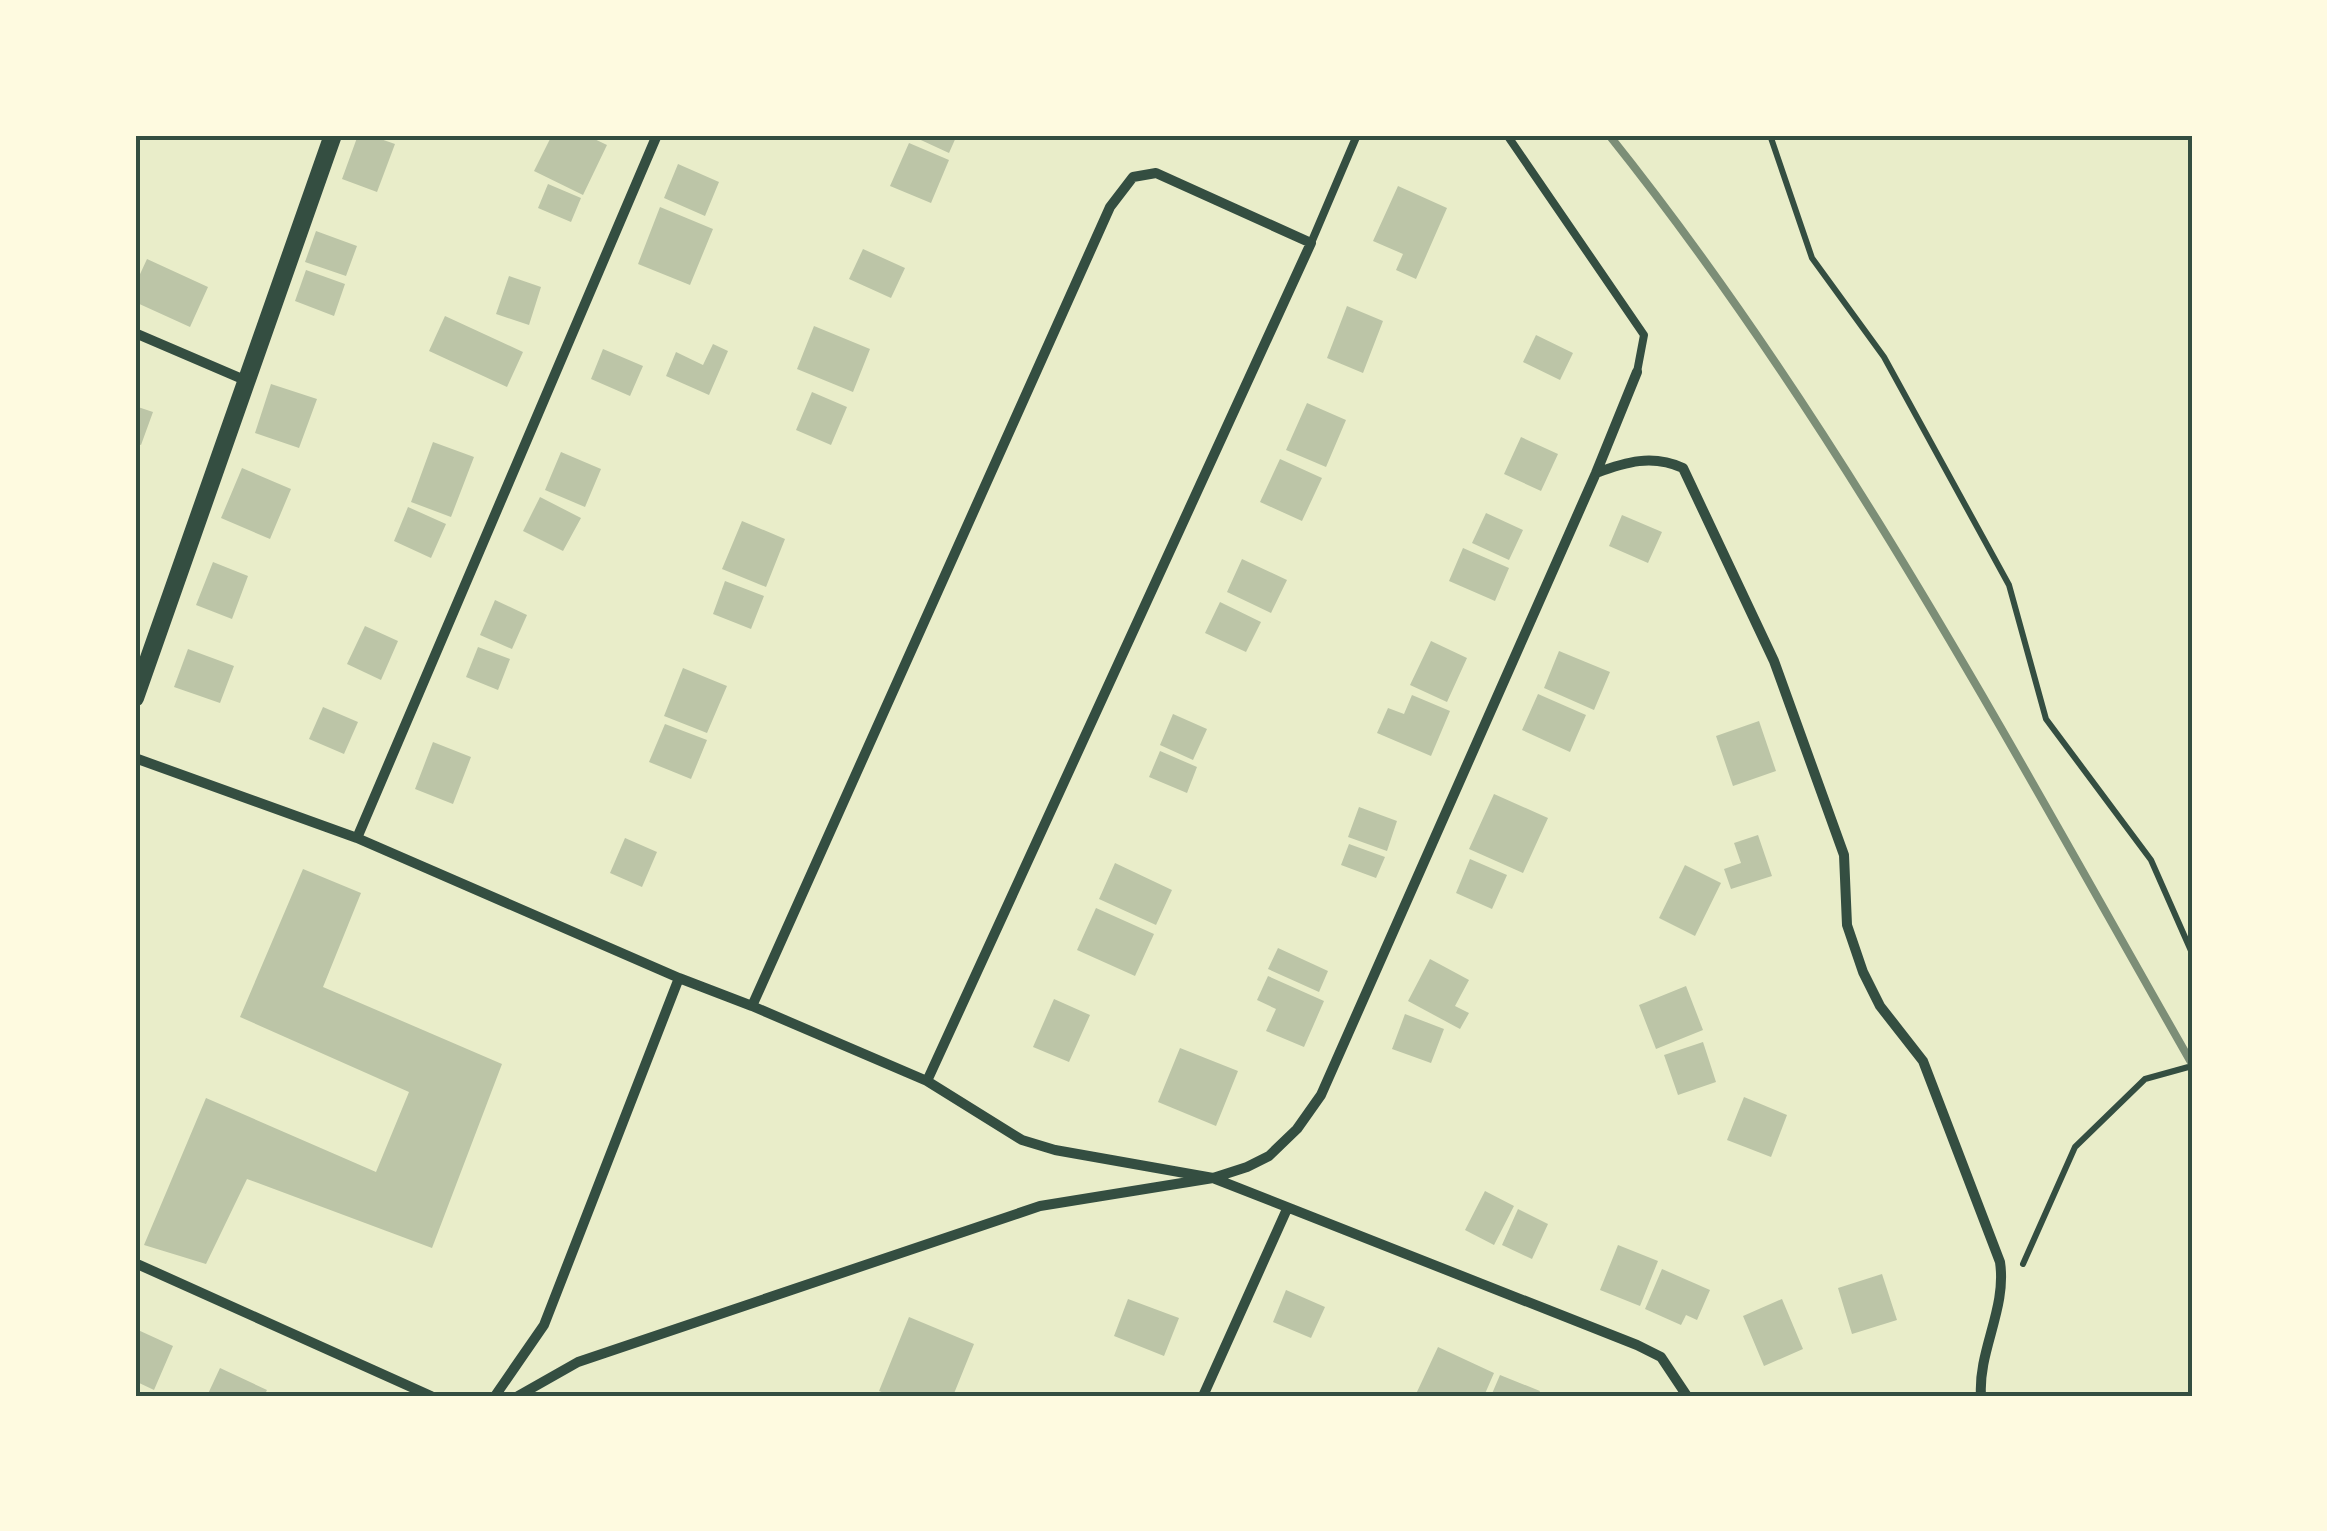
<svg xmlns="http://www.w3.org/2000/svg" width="2327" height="1531" font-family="'Sofia Sans Condensed',sans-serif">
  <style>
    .building { fill: #bcc5a7 }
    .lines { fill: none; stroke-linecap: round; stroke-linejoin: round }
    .path { stroke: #344e41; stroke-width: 6 }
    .service { stroke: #344e41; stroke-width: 8 }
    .minor { stroke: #344e41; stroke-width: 10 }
    .tertiary { stroke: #344e41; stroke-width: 18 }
    .rail { stroke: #7c8e77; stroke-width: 8 }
    .neatline { fill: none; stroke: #344e41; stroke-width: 4 }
  </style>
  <rect width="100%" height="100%" fill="#e9edc9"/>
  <path class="building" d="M 358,135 L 369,135 L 395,144 L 377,192 L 342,179 Z
    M 552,135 L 586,135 L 607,145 L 583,195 L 534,171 Z
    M 910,135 L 957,135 L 949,153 Z
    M 909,143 L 949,160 L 931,203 L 890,186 Z
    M 678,164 L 719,182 L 705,216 L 664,198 Z
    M 548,184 L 581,198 L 571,222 L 538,208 Z
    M 1398,186 L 1447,208 L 1416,279 L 1396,270 L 1403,254 L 1373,241 Z
    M 660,207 L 713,229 L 690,285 L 638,264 Z
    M 316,231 L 357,246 L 346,276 L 305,262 Z
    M 863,249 L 905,268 L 891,298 L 849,279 Z
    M 147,259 L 208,287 L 190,327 L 135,302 L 135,285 Z
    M 306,270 L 345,284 L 334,316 L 295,301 Z
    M 509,276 L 541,287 L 529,325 L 496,314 Z
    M 1347,306 L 1383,321 L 1363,373 L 1327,358 Z
    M 445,316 L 523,352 L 507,387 L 429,351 Z
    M 814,326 L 870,349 L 853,392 L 797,369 Z
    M 1536,335 L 1573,353 L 1560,380 L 1523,362 Z
    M 713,344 L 728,351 L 709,395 L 666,376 L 676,352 L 703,365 Z
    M 603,349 L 643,366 L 630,396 L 591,379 Z
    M 271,384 L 317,399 L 299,448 L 255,433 Z
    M 812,392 L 847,407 L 831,445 L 796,430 Z
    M 1307,403 L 1346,420 L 1326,467 L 1286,450 Z
    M 135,406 L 153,412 L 141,445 L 135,443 Z
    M 1521,437 L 1558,454 L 1541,491 L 1504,474 Z
    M 433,442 L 474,457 L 451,517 L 411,502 Z
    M 561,452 L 601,469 L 585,507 L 545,490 Z
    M 1280,459 L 1322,478 L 1302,521 L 1260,502 Z
    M 242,468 L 291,489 L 270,539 L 221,518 Z
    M 540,497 L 581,518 L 563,551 L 523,531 Z
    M 408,507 L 446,524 L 431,558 L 394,541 Z
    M 1486,513 L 1523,530 L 1509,560 L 1472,543 Z
    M 1622,515 L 1662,532 L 1648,563 L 1609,546 Z
    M 742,521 L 785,539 L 766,587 L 722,569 Z
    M 1463,548 L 1509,568 L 1495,601 L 1449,581 Z
    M 1242,559 L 1287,580 L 1271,613 L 1227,592 Z
    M 213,562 L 248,576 L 232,619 L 196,605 Z
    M 725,581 L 764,596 L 751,629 L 713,614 Z
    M 495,600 L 527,615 L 512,649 L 480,635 Z
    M 1220,602 L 1261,622 L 1246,652 L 1205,633 Z
    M 365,626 L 398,641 L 381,680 L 347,664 Z
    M 1431,641 L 1467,658 L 1447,702 L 1410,685 Z
    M 478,647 L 510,659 L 498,690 L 466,677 Z
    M 188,649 L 234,666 L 220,703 L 174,687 Z
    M 1559,651 L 1610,672 L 1594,710 L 1544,688 Z
    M 683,668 L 727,686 L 707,733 L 664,716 Z
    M 1538,694 L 1586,715 L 1570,752 L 1522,730 Z
    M 1412,695 L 1450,711 L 1431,756 L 1377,733 L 1388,708 L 1404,714 Z
    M 323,707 L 358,722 L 344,754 L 309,739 Z
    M 1173,714 L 1207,729 L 1193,760 L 1160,745 Z
    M 1759,721 L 1776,771 L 1733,786 L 1716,736 Z
    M 665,724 L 707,740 L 691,779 L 649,762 Z
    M 433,742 L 471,757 L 453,804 L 415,789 Z
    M 1160,751 L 1197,767 L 1187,793 L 1149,777 Z
    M 1494,794 L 1548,818 L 1523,873 L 1469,849 Z
    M 1359,807 L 1397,821 L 1387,851 L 1348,837 Z
    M 1758,835 L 1772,876 L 1731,889 L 1724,869 L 1741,863 L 1734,843 Z
    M 625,838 L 657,852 L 642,887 L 610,873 Z
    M 1349,844 L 1385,857 L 1376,878 L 1341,865 Z
    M 1470,859 L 1507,875 L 1492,909 L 1456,893 Z
    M 1115,863 L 1172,890 L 1156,925 L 1099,899 Z
    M 1685,865 L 1721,883 L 1695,936 L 1659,918 Z
    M 303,869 L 361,893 L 323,987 L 502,1064 L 432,1248 L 247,1179 L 206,1264 L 144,1245 L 206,1098 L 376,1172 L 409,1092 L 240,1017 Z
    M 1096,908 L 1154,934 L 1135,976 L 1077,950 Z
    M 1278,948 L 1328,971 L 1319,992 L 1268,969 Z
    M 1430,959 L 1469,980 L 1455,1006 L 1469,1013 L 1460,1029 L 1408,1001 Z
    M 1268,976 L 1324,1001 L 1304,1047 L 1266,1031 L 1276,1009 L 1257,1000 Z
    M 1686,986 L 1703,1030 L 1656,1049 L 1639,1005 Z
    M 1054,999 L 1090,1015 L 1069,1062 L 1033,1047 Z
    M 1405,1014 L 1444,1029 L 1431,1063 L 1392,1049 Z
    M 1703,1042 L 1716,1082 L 1678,1095 L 1664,1055 Z
    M 1180,1048 L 1238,1071 L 1216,1126 L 1158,1102 Z
    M 1744,1097 L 1787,1115 L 1771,1157 L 1727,1140 Z
    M 1485,1191 L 1514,1206 L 1494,1245 L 1465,1230 Z
    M 1518,1209 L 1548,1224 L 1532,1259 L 1502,1245 Z
    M 1618,1245 L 1658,1261 L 1640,1306 L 1600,1290 Z
    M 1662,1269 L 1710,1290 L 1697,1320 L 1686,1315 L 1681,1325 L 1645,1309 Z
    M 1882,1274 L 1897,1320 L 1852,1334 L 1838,1288 Z
    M 1286,1290 L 1325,1307 L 1311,1338 L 1273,1322 Z
    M 1128,1299 L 1179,1318 L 1164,1356 L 1114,1336 Z
    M 1782,1299 L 1803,1349 L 1764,1366 L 1743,1316 Z
    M 909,1317 L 974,1344 L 953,1396 L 892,1396 L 879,1391 Z
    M 138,1330 L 173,1346 L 154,1390 L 135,1381 Z
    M 1438,1347 L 1494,1373 L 1484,1396 L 1416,1394 Z
    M 220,1368 L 267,1390 L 264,1396 L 207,1396 Z
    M 1500,1375 L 1540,1391 L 1538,1396 L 1491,1396 Z"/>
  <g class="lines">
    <path class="path" d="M 1770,135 L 1812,258 L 1884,357 L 2009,585 L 2046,719 L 2151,860 L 2192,953
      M 2023,1264 L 2075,1147 L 2145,1079 L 2192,1066"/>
    <path class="service" d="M 1507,135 L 1644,335 L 1637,372
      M 1311,243 L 1357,135"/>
    <path class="minor" d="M 135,333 L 247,381
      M 1596,473 C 1626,462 1652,454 1683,468 L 1774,661 L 1844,855 L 1847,925 L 1863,972 L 1880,1006 L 1923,1061 L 2000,1262 C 2007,1309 1978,1350 1981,1396
      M 135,758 L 357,838 L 679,978 L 752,1006 L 927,1081 L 1022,1140 L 1055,1150 L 1213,1178 L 1637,1345 L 1661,1357 L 1687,1396
      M 357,838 L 657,135
      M 752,1006 L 1110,207 L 1133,177 L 1156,173 L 1311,243 L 927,1081
      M 135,1263 L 431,1396
      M 495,1396 L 544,1325 L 679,978
      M 518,1396 L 578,1362 L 1040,1206 L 1213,1178 L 1247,1167 L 1269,1156 L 1297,1129 L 1321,1095 L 1596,473 L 1637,372
      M 1203,1396 L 1287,1209"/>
    <path class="tertiary" d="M 135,698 L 333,135"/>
    <path class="rail" d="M 1609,135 C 1838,421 2011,747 2192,1064"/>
  </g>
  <rect width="2327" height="1531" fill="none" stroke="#fefae0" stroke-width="275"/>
  <rect x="138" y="138" width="2052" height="1256" class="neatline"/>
</svg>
